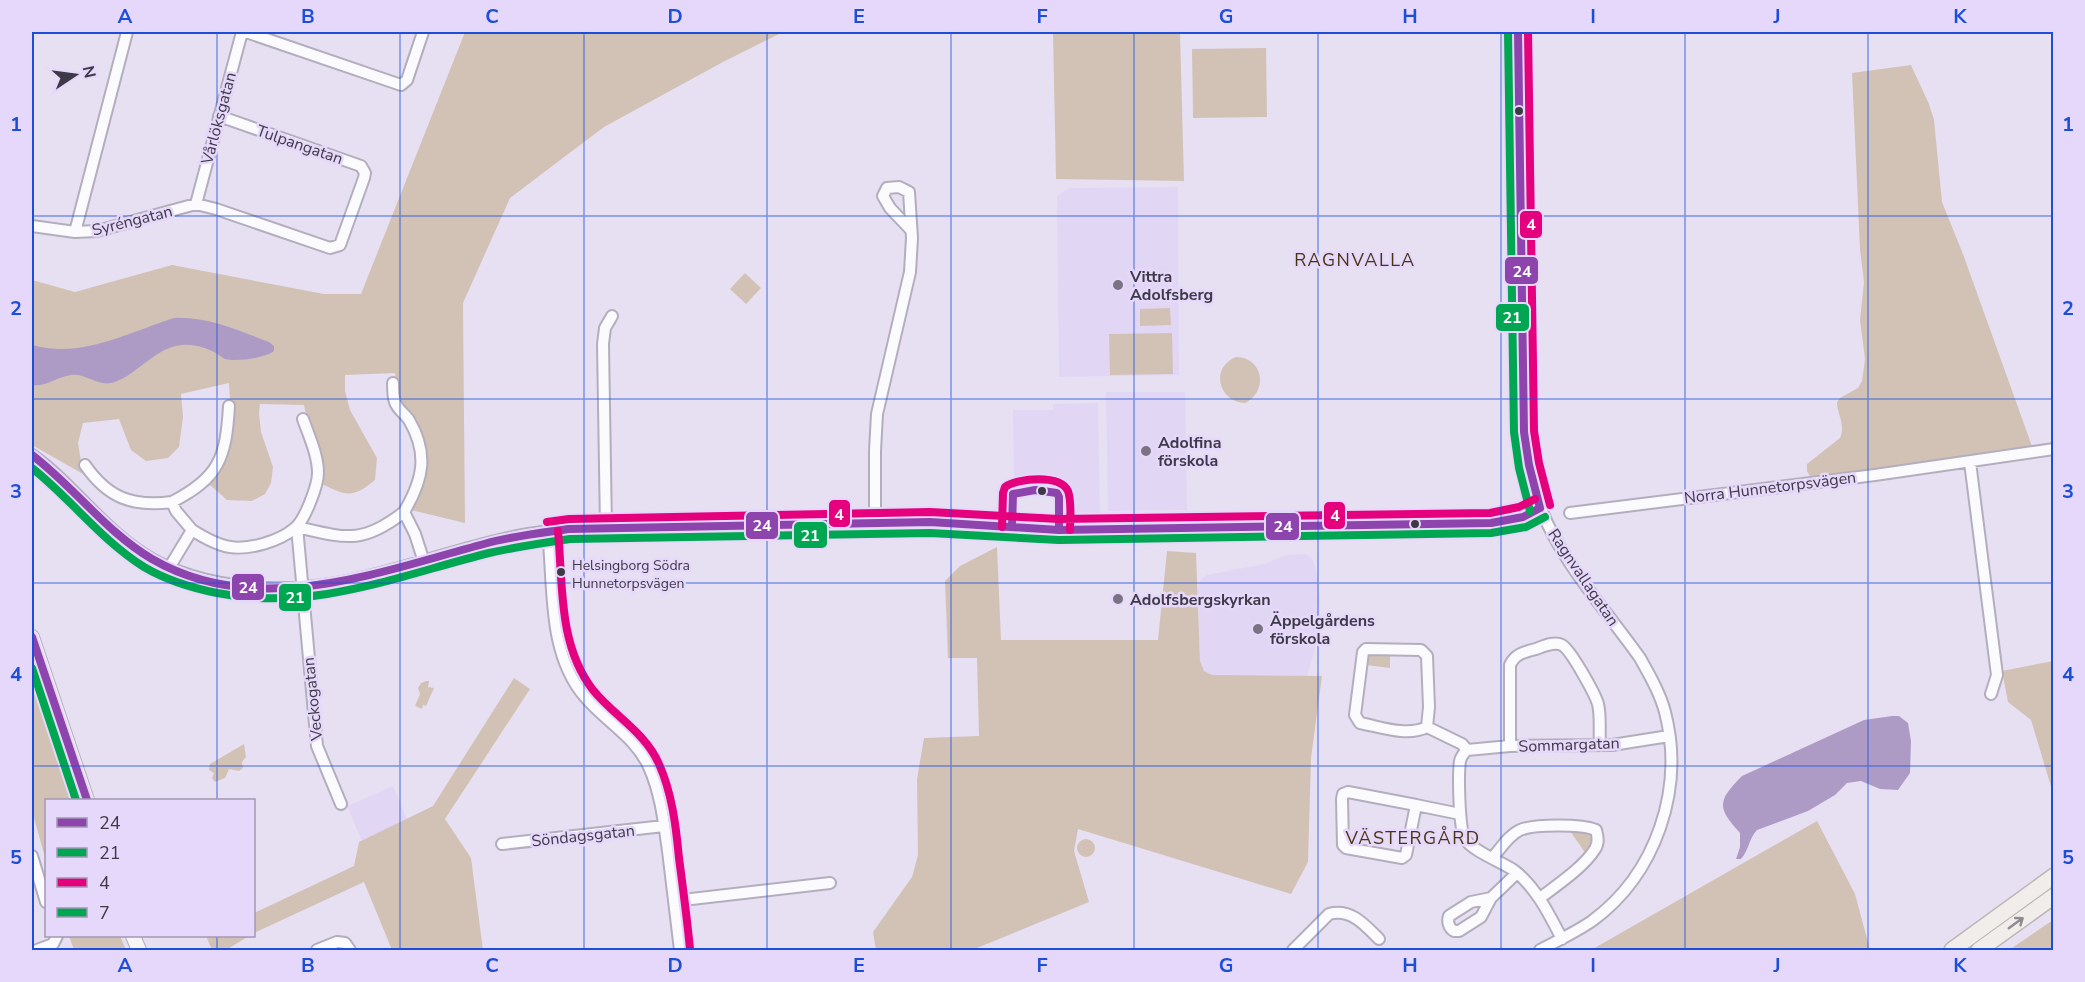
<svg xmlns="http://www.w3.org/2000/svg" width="2085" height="982" font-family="'Nunito Sans',sans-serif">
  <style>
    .built { fill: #e2d6f5 }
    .green { fill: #d2c2b6 }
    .water { fill: #ad9bc6 }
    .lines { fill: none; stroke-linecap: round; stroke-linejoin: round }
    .minor-casing { stroke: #b3aebd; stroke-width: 14 }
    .secondary-casing { stroke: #b3aebd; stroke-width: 16 }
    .primary-casing { stroke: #beb5b5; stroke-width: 18 }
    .minor { stroke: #fbfafd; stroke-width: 10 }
    .secondary { stroke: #f6f4f4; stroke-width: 14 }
    .primary { stroke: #f1edeb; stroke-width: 15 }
    .bus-1-casing { stroke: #e6d8fb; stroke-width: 12 }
    .bus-2-casing { stroke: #e6d8fb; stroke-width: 12 }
    .bus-3-casing { stroke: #e6d8fb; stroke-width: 12 }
    .bus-4-casing { stroke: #e6d8fb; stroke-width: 12 }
    .bus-1 { stroke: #8e44ad; stroke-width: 8 }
    .bus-2 { stroke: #00a651; stroke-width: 8 }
    .bus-3 { stroke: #e5007d; stroke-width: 8 }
    .bus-4 { stroke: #00a650; stroke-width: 8 }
    .oneway { stroke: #8f8a90 }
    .grid { fill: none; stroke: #1d4ed8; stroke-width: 1.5; stroke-opacity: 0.55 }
    .bus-dot { fill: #3e3946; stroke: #e6d8fb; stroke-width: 2 }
    .poi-dot { fill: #797383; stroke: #e6d8fb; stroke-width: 2 }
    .labels { text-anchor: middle; stroke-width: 5; stroke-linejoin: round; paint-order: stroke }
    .bus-label { font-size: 14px; fill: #3e3946; stroke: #e6d8fb; text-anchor: start }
    .street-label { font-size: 16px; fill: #3e3946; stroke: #e6d8fb }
    .poi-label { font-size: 16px; font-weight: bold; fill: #3e3946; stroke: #e6d8fb; text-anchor: start }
    .neighbourhood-label { font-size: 18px; letter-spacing: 1.5px; fill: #48340e; stroke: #e6d8fb }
    .line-badge { stroke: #e6d8fb; stroke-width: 2 }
    .badge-label { font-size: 16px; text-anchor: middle; font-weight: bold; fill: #fff }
    .neatline { fill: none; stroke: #1d4ed8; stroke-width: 2 }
    .grid-label { font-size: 20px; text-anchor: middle; font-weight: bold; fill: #1d4ed8 }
  </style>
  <rect width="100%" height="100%" fill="#e7e0f3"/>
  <path class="built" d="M 1178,187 L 1179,375 L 1059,377 L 1057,196 L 1069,188 Z
    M 1106,392 L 1185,392 L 1187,510 L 1108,511 Z
    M 1098,403 L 1100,520 L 1068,520 L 1067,483 L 1014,484 L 1013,410 L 1053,410 L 1053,404 Z
    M 1305,554 L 1312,558 L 1316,568 L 1320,598 L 1315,649 L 1307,676 L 1212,675 L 1204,671 L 1200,661 L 1198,586 L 1201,579 L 1207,575 L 1264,564 L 1286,555 Z
    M 393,786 L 408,822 L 362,841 L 347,806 Z"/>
  <path class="green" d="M 465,32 L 783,32 L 723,62 L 604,127 L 510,198 L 463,303 L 465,523 L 411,510 L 422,490 L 426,465 L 412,419 L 399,399 L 395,373 L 345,375 L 345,391 L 350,410 L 377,458 L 375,480 C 351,500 345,495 320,483 L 304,405 L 260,404 L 259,413 L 261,432 L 273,467 L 271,483 L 265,494 L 252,501 L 227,500 L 210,485 L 227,454 L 231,420 L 229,383 L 181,394 L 183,417 L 179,447 L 168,458 L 146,461 L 131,450 L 119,419 L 83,423 L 78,443 L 83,474 L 32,445 L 32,280 L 75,292 L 172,265 L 324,294 L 361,294 Z
    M 1053,32 L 1180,32 L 1184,181 L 1056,179 Z
    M 1266,48 L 1267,117 L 1193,118 L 1192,49 Z
    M 1911,65 L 1929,104 L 1934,120 L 1942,202 L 1963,254 L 2033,449 L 1811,478 L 1807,471 L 1807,464 L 1840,438 C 1846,424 1837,415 1837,402 L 1840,398 L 1858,388 L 1862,381 L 1865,359 L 1860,320 L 1864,282 L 1860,249 L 1852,73 Z
    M 745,273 L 761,288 L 746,304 L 730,289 Z
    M 1170,308 L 1171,325 L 1140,326 L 1140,309 Z
    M 1172,333 L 1173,374 L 1110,375 L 1109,334 Z
    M 1236,357 C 1263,357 1269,391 1245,403 C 1218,402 1210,367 1236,357 Z
    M 997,547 L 1001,640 L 1158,640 L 1167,551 L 1196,553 L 1200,661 L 1204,671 L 1212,675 L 1322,676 L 1311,758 L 1308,862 L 1291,894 L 1078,829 L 1074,851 L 1089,902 L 972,950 L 876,950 L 873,932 L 912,877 L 918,855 L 917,779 L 924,738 L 979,736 L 977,658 L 948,658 L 945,581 L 960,566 Z
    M 1390,653 L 1390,668 L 1366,665 L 1367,655 L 1369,654 Z
    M 2053,661 L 2054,661 L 2053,793 L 2031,720 L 2008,702 L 2002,671 Z
    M 514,678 L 530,689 L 445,819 L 471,858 L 483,950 L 392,950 L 364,882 L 254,933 L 254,913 L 354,866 L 359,842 L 433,806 Z
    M 32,680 L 72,800 L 46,800 L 46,861 L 32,811 Z
    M 426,681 L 429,681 L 428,687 L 434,688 L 426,706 L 423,705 L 422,709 L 415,706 L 420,694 L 418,688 L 421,683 Z
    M 244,744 L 246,757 L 242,762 L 243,768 L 239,771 L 229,769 L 225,778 L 215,782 L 212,778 L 214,773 L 209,770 L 210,764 Z
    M 1817,821 L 1855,894 L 1870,950 L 1591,950 Z
    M 1570,831 L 1590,832 L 1593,835 L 1594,844 L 1586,854 Z
    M1077 848a9 9 0 1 1 18 0a9 9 0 1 1-18 0Z
    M 2053,920 L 2053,950 L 2009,950 Z
    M 69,936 L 120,936 L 126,950 L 74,950 Z
    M 206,936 L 249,936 L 226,950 L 212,950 Z"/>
  <path class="water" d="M 174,318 C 206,316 240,331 269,342 L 274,346 L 274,351 C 265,358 237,362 225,359 C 221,357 218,354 214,352 C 204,347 193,344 182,345 C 156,347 139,373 115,382 C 99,388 86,373 71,375 C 57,377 46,387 32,385 L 32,345 C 81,359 127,333 174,318 Z
    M 1892,716 L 1899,716 L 1908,723 L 1911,741 L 1910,773 L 1898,790 L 1880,789 L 1861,781 L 1847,783 L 1835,795 L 1808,811 L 1757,830 C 1749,838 1749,850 1741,859 L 1736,859 L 1740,847 L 1740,833 C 1717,808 1717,801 1742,776 L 1864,720 Z"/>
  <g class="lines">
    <g class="minor-casing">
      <path id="minor" d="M 246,32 L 401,85 L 407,80 L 423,32
        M 1518,32 L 1524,432 C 1526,458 1531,485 1541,509 C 1563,564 1606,610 1640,658 C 1650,676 1660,693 1665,712 C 1685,789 1656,874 1592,921 C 1576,932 1557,941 1540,950
        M 196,204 L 242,32
        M 32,226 L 75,232 L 97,231 L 196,204 L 216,209 L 330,248 L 340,245 L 364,178 L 365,173 L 361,166 L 219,116
        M 75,232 L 127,32
        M 393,383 C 393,389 393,397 395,402 C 397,409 405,414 409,420 C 429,454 423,480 404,512 L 415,534 L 424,562
        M 32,455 C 75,485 104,532 152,559 C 177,573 206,581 234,585 C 341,601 422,554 523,535 C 538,532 554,531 569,529 L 930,522 L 1059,530 L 1491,523 L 1523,517 L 1540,508
        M 1970,462 L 1997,675 L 1991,694
        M 85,465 C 108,498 132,507 172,502
        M 1570,513 L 1875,475 L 2054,449
        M 875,523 L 875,451 L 877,414 L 910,272 L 912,238 L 909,192 L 899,187 L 887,188 L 883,196 L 890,208 L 910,229
        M 606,528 L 603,344 L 605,328 L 612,316
        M 192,530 L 176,511 L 172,502 C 219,478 226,458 229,406
        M 548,532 C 554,586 547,653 585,697 C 606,722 635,736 649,767 C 661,794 664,823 668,851 C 672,884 676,917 680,950
        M 169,568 L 192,530 C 203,537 217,545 230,547 C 250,550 280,541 295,528 C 305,520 318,485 318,473 C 318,455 309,436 303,419
        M 1427,727 C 1407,737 1381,727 1360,723 L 1355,715 L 1363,652 L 1366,649 L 1421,650 L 1427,656 L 1429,707 L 1427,727 L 1462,744 L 1467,750
        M 1510,746 L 1510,665 C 1515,654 1524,652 1536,649 C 1544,646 1554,641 1562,645 C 1571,650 1595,694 1598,704 C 1601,716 1599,732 1600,745
        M 341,804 L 317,746 L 297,527 C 345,538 362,545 404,512
        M 1416,805 L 1348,792 L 1343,794 L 1342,799 L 1343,845 L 1346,848 L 1402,858 L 1406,855 L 1416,805 L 1460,814
        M 502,844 L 664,826
        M 32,856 L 46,902
        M 1493,857 C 1501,848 1509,835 1520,830 C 1534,824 1582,824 1596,830 C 1598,837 1599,843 1595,849 C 1584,867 1557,885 1540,898
        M 1491,898 L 1481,917 L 1459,931 L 1454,931 C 1449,928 1447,922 1449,916 L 1471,902 L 1491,898 L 1517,873
        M 674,901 L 830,883
        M 1562,939 C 1549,914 1537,889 1515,871 C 1502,862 1472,851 1465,839 C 1459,829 1458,775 1460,761 C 1461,756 1464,753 1467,750 L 1510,746 L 1612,745 L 1669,736
        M 37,950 L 53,944 L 57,936
        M 317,950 L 337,942 L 345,943 L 350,950
        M 1293,950 L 1329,914 C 1351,908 1365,925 1379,939"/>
    </g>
    <g class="secondary-casing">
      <path id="secondary" d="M 32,637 L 87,800
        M 133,936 L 139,950"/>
    </g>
    <g class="primary-casing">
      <path id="primary" d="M 1952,950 L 2054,876
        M 1979,950 L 2054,896"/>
    </g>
    <use href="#minor" class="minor"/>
    <use href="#secondary" class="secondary"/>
    <use href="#primary" class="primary"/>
    <g class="bus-1-casing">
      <path id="bus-1" d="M 1518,32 L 1524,432 L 1529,465 L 1540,508
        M 32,455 C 74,487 106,532 152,559 C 257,620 378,572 484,544 C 512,536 540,533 569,529 L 930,522 L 1059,530 L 1491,523 L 1523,517 L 1540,508
        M 1012,527 L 1013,494 L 1035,490 L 1057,493 L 1059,497 L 1059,530
        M 32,637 L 87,800"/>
    </g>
    <g class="bus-2-casing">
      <path id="bus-2" d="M 1508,32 L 1514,432 L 1519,468 L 1530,511
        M 32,468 C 71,499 101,540 144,567 C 166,580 192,588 217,593 C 314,612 397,576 489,553 C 516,547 542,543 570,539 L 930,533 L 1059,540 L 1491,533 L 1526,527 L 1545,517"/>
    </g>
    <g class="bus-3-casing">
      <path id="bus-3" d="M 1528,32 L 1534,431 L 1539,463 L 1550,505
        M 547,522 L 569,519 L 930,512 L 1059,519 L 1490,513 L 1519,507 L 1535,499
        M 1002,527 L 1003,493 L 1005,487 C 1018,478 1060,474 1068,491 C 1072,502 1070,518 1070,530
        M 558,531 C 563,584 558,645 593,690 C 614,716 645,732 659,764 C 672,793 676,826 679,858 C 683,888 687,918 690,949"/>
    </g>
    <g class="bus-4-casing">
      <path id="bus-4" d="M 32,668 L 76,800"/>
    </g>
    <use href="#bus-1" class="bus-1"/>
    <use href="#bus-2" class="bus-2"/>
    <use href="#bus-3" class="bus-3"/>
    <use href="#bus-4" class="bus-4"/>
  </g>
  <defs><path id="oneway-shaft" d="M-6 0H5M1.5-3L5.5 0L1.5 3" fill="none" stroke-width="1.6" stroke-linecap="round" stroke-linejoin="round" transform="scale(1.5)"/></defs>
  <use class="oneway" href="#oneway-shaft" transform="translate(2016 923) rotate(-36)"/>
  <path class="grid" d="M 217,32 L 217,800M 400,32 L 400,950M 584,32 L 584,950M 767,32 L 767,950M 951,32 L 951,950M 1134,32 L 1134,950M 1318,32 L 1318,950M 1501,32 L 1501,950M 1685,32 L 1685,950M 1868,32 L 1868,950M 32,216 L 2054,216M 32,399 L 2054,399M 32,583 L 2054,583M 32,766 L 2054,766M 217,936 L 217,950"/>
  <g class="bus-dot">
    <circle cx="1519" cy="111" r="5"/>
    <circle cx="1042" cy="491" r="5"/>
    <circle cx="1415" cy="524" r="5"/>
    <circle cx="561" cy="572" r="5"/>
  </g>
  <g class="poi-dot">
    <circle cx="1118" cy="285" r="6"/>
    <circle cx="1146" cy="451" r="6"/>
    <circle cx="1118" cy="599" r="6"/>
    <circle cx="1258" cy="629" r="6"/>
  </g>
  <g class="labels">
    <g class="bus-label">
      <text x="572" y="570">Helsingborg Södra<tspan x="572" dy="18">Hunnetorpsvägen</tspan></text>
    </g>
    <g class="street-label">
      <text transform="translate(218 118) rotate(-75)" y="6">Vårlöksgatan</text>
      <text transform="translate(300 144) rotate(19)" y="6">Tulpangatan</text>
      <text transform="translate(132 220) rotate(-14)" y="6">Syréngatan</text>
      <text transform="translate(1770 487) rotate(-7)" y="6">Norra Hunnetorpsvägen</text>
      <text transform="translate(1584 577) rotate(56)" y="6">Ragnvallagatan</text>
      <text transform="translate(312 699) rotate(-96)" y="6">Veckogatan</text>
      <text transform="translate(1569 744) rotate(-2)" y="6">Sommargatan</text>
      <text transform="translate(583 835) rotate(-6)" y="6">Söndagsgatan</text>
    </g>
    <g class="poi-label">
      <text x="1130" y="282">Vittra<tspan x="1130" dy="18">Adolfsberg</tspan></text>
      <text x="1158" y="448">Adolfina<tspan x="1158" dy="18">förskola</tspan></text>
      <text x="1130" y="605">Adolfsbergskyrkan</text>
      <text x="1270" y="626">Äppelgårdens<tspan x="1270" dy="18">förskola</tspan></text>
    </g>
    <g class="neighbourhood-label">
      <text x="1355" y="266">RAGNVALLA</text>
      <text x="1413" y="844">VÄSTERGÅRD</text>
    </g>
  </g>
  <g class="line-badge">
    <rect x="1519" y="210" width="24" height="29" rx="6" fill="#e5007d"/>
    <rect x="1504" y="256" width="35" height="29" rx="6" fill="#8e44ad"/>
    <rect x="1495" y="303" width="35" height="29" rx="6" fill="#00a651"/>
    <rect x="828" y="499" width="23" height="29" rx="6" fill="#e5007d"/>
    <rect x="1323" y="501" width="23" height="29" rx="6" fill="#e5007d"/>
    <rect x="745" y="511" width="34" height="29" rx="6" fill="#8e44ad"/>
    <rect x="1265" y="512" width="35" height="29" rx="6" fill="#8e44ad"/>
    <rect x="793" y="521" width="35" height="28" rx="6" fill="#00a651"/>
    <rect x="231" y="573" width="34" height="28" rx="6" fill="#8e44ad"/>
    <rect x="278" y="583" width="34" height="29" rx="6" fill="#00a651"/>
  </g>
  <g class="badge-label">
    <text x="1531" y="230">4</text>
    <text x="1522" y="277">24</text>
    <text x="1512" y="323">21</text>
    <text x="839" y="520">4</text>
    <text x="1335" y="521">4</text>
    <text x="762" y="531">24</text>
    <text x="1283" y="532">24</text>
    <text x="810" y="541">21</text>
    <text x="248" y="593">24</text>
    <text x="295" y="603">21</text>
  </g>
  <rect width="2085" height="982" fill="none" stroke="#e6d8fb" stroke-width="66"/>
  <rect x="45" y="799" width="210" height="138" fill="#e6d8fb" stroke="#a398b3" stroke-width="1.5"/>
  <rect x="57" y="818" width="30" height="9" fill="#8e44ad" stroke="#a398b3" stroke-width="1.5"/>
  <text x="99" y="829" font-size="18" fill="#3e3946">24</text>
  <rect x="57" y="848" width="30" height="9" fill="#00a651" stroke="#a398b3" stroke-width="1.5"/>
  <text x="99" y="859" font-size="18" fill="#3e3946">21</text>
  <rect x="57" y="878" width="30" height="9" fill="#e5007d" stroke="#a398b3" stroke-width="1.5"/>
  <text x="99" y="889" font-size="18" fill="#3e3946">4</text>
  <rect x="57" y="908" width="30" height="9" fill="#00a650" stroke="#a398b3" stroke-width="1.5"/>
  <text x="99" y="919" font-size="18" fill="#3e3946">7</text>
  <g transform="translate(75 75) rotate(77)" stroke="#e6d8fb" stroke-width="4.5" paint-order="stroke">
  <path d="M0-4.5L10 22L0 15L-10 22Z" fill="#3e3946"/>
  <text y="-9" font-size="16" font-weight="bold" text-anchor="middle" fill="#3e3946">N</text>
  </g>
  <rect x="33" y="33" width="2019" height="916" class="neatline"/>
  <g class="grid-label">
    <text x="125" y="23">A</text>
    <text x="308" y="23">B</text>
    <text x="492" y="23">C</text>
    <text x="675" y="23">D</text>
    <text x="859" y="23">E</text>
    <text x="1042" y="23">F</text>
    <text x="1226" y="23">G</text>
    <text x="1410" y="23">H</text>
    <text x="1593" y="23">I</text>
    <text x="1777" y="23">J</text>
    <text x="1960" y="23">K</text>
    <text x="16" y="131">1</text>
    <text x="2068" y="131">1</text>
    <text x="16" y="315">2</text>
    <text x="2068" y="315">2</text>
    <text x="16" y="498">3</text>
    <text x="2068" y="498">3</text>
    <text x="16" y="681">4</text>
    <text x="2068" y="681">4</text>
    <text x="16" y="864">5</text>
    <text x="2068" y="864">5</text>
    <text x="125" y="972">A</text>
    <text x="308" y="972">B</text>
    <text x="492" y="972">C</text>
    <text x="675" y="972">D</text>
    <text x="859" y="972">E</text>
    <text x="1042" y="972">F</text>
    <text x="1226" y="972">G</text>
    <text x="1410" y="972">H</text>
    <text x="1593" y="972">I</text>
    <text x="1777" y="972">J</text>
    <text x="1960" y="972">K</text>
  </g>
</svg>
